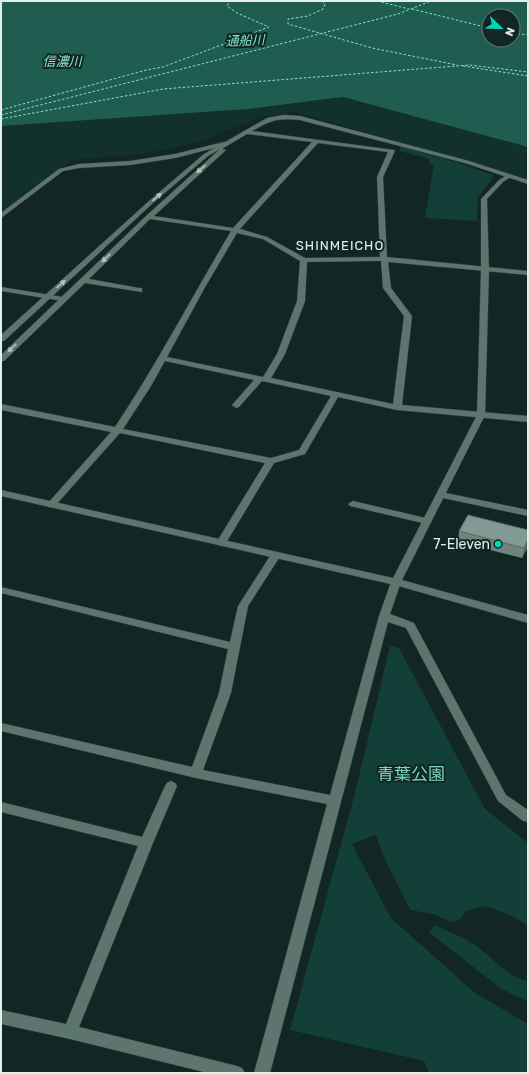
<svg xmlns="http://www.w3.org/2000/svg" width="529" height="1074" font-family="Rubik,'Noto Sans JP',sans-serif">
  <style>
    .built { fill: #11312a }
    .green { fill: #123f37 }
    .water { fill: #1f5d51; fill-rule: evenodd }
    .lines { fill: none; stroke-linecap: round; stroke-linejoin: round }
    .ferry { stroke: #86e5d0; stroke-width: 1; stroke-dasharray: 2.5 2; stroke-linecap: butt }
    .minor-casing { stroke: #32413d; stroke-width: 1 }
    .tertiary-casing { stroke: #32413d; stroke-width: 1 }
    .minor { fill: #5d756f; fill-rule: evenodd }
    .tertiary { fill: #5d756f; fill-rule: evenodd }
    .wall { fill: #6f847f }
    .shaded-wall { fill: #5a6c68 }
    .building { fill: #819a94; stroke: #5a6c68 }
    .oneway { fill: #b3c4c0 }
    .poi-dot { fill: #00d5b7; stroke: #122723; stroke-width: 1.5 }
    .labels { text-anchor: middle; stroke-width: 4; stroke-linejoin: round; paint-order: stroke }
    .far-water-label { font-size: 13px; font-style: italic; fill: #86e5d0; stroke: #122723 }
    .far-neighbourhood-label { font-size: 13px; letter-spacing: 1px; fill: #e2efeb; stroke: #122723 }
    .poi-label { font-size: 14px; fill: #e2efeb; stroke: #122723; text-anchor: end }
    .near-park-label { font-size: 17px; fill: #77d7c2; stroke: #122723 }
  </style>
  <rect width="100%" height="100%" fill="#122723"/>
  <path class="built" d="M 343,97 L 528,147 L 528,179 L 295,112 L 260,117 L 199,142 L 143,154 L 72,160 L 1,217 L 1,126 L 248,109 Z"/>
  <path class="green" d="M 400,146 L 453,161 L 493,175 L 493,178 L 478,197 L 477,221 L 425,218 L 434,164 L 429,163 L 429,159 L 400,151 Z
    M 390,646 L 399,648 L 485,809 L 528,843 L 528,926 L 510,915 L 485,906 L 465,911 L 461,919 L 451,922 L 433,914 L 410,910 C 399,885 384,862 376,835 L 352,844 L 391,918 L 475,993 L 528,1024 L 528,1073 L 429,1073 L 424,1061 L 290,1030 L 355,793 Z
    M 435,925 C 446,930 458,935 469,941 C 488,952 506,977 528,981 L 528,1002 L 500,988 L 429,932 Z"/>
  <path class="water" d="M 1,1 L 528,1 L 528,147 L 343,97 L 248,109 L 1,126 ZM 489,16 L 513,16 L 513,40 L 489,40 Z"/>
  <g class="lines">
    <path class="ferry" d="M 322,1 L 325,4 L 323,9 L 308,16 L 288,19 L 288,24 L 372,48 L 457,65
      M 377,1 L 409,9
      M 412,9 L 489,28
      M 513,33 L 528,35
      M 463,66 L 528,76
      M 1,110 L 146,70 L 163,67 L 269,27 L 237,13 L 227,6 L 230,1
      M 1,115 L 398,14 L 431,1
      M 1,119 L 163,89 L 469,65 L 528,72"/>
    <g class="minor-casing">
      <path id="minor" d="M 283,115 L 300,116 L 469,161 L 528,180 L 528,184 L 465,163 L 300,120 C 277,118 272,120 252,131 L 394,150 L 395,151 L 383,177 L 387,257 L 528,271 L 528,275 L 388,262 L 391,288 L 412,316 L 402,405 L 528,416 L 528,422 L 397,410 L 338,397 L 305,454 L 274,463 L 226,543 L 221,546 L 216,543 L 265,463 L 120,433 L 54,507 L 48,507 L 46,505 L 48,503 L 111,432 L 1,410 L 1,404 L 115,427 C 157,364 192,297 231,231 L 150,219 L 89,279 L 139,288 L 142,288 L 142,292 L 85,283 L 4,361 L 1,361 L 1,355 L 146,216 L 220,149 L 208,156 L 153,203 L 4,341 L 1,341 L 1,335 L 149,201 L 204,154 L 267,118 ZM 247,134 L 312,142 L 233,228 L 154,216 L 226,150 L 222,149 ZM 318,143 L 388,152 L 377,177 L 380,257 L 305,258 L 267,237 L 240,229 ZM 237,233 L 263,239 L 300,261 L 297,301 L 277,354 L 263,377 L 167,357 L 204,289 ZM 381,261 L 383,288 L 404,316 L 393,404 L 271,378 L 285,354 L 305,301 L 307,262 ZM 165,361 L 254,380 L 232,405 L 236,408 L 239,407 L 262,381 L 331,396 L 299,450 L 271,458 L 123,429 L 151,386 Z
        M 441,492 L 528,510 L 528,516 L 438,497 L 436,495 Z
        M 353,501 L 430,519 L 432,521 L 427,524 L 350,506 L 348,504 Z
        M 276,552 L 281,555 L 248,606 L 231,693 L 203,770 L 330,795 L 379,616 L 391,582 L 396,579 L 401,582 L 390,614 L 414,623 L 506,795 L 528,810 L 528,822 L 523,821 L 498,801 L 406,628 L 388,622 L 270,1073 L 254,1073 L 327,804 L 196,778 L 1,731 L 1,723 L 192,767 L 219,693 L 228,649 L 1,593 L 1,587 L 230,642 L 238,606 L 272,553 Z
        M 171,781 L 175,783 L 177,786 L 153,843 L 79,1027 L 237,1066 L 242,1068 L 245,1073 L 208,1073 L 70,1039 L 1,1024 L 1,1010 L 66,1024 L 138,846 L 1,812 L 1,802 L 142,837 L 165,786 L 167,783 Z"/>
    </g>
    <g class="tertiary-casing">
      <path id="tertiary" d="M 224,142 L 227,144 L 226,145 L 175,158 L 130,165 L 79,168 L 63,171 L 1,218 L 1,213 L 59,169 L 79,164 L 130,161 L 175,154 Z
        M 507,175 L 512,176 L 503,182 L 487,199 L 489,270 L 485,415 L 402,580 L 528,615 L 528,623 L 395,585 L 1,496 L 1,490 L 393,578 L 477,415 L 481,270 L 481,199 L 499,180 Z
        M 1,287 L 63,297 L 67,299 L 63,301 L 1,291 Z"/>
    </g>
    <use href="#minor" class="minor"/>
    <use href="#tertiary" class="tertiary"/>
  </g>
  <path class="wall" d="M 528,530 L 528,546 L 522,558 L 458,542 L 459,531 Z"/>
  <path class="shaded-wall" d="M 528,539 L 528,546 L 522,558 L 524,548 Z"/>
  <path class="building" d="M 468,515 L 528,530 L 528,539 L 524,548 L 459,531 Z"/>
  <defs><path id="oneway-solid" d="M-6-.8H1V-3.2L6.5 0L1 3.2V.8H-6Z"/></defs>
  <g class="oneway">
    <use href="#oneway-solid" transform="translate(201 169) rotate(139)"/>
    <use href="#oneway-solid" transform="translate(157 197) rotate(-41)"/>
    <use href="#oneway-solid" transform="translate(106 258) rotate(136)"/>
    <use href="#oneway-solid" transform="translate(61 284) rotate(-42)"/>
    <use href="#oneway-solid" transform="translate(12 348) rotate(136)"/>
  </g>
  <circle class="poi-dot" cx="498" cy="544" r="4"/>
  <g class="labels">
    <g class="far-water-label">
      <text transform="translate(245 40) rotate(-2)" y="5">通船川</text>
      <text x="62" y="66">信濃川</text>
    </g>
    <g class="far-neighbourhood-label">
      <text x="340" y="250">SHINMEICHO</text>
    </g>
    <g class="poi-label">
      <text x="490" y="549">7-Eleven</text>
    </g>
    <g class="near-park-label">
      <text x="411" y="780">青葉公園</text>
    </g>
  </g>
  <rect width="529" height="1074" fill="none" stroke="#e2efeb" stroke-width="4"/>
  <g transform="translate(501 28) rotate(113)"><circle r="19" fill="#122723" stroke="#657773"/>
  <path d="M0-3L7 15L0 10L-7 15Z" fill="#00d5b7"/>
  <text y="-6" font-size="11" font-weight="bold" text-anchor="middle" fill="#e2efeb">N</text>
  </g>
</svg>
